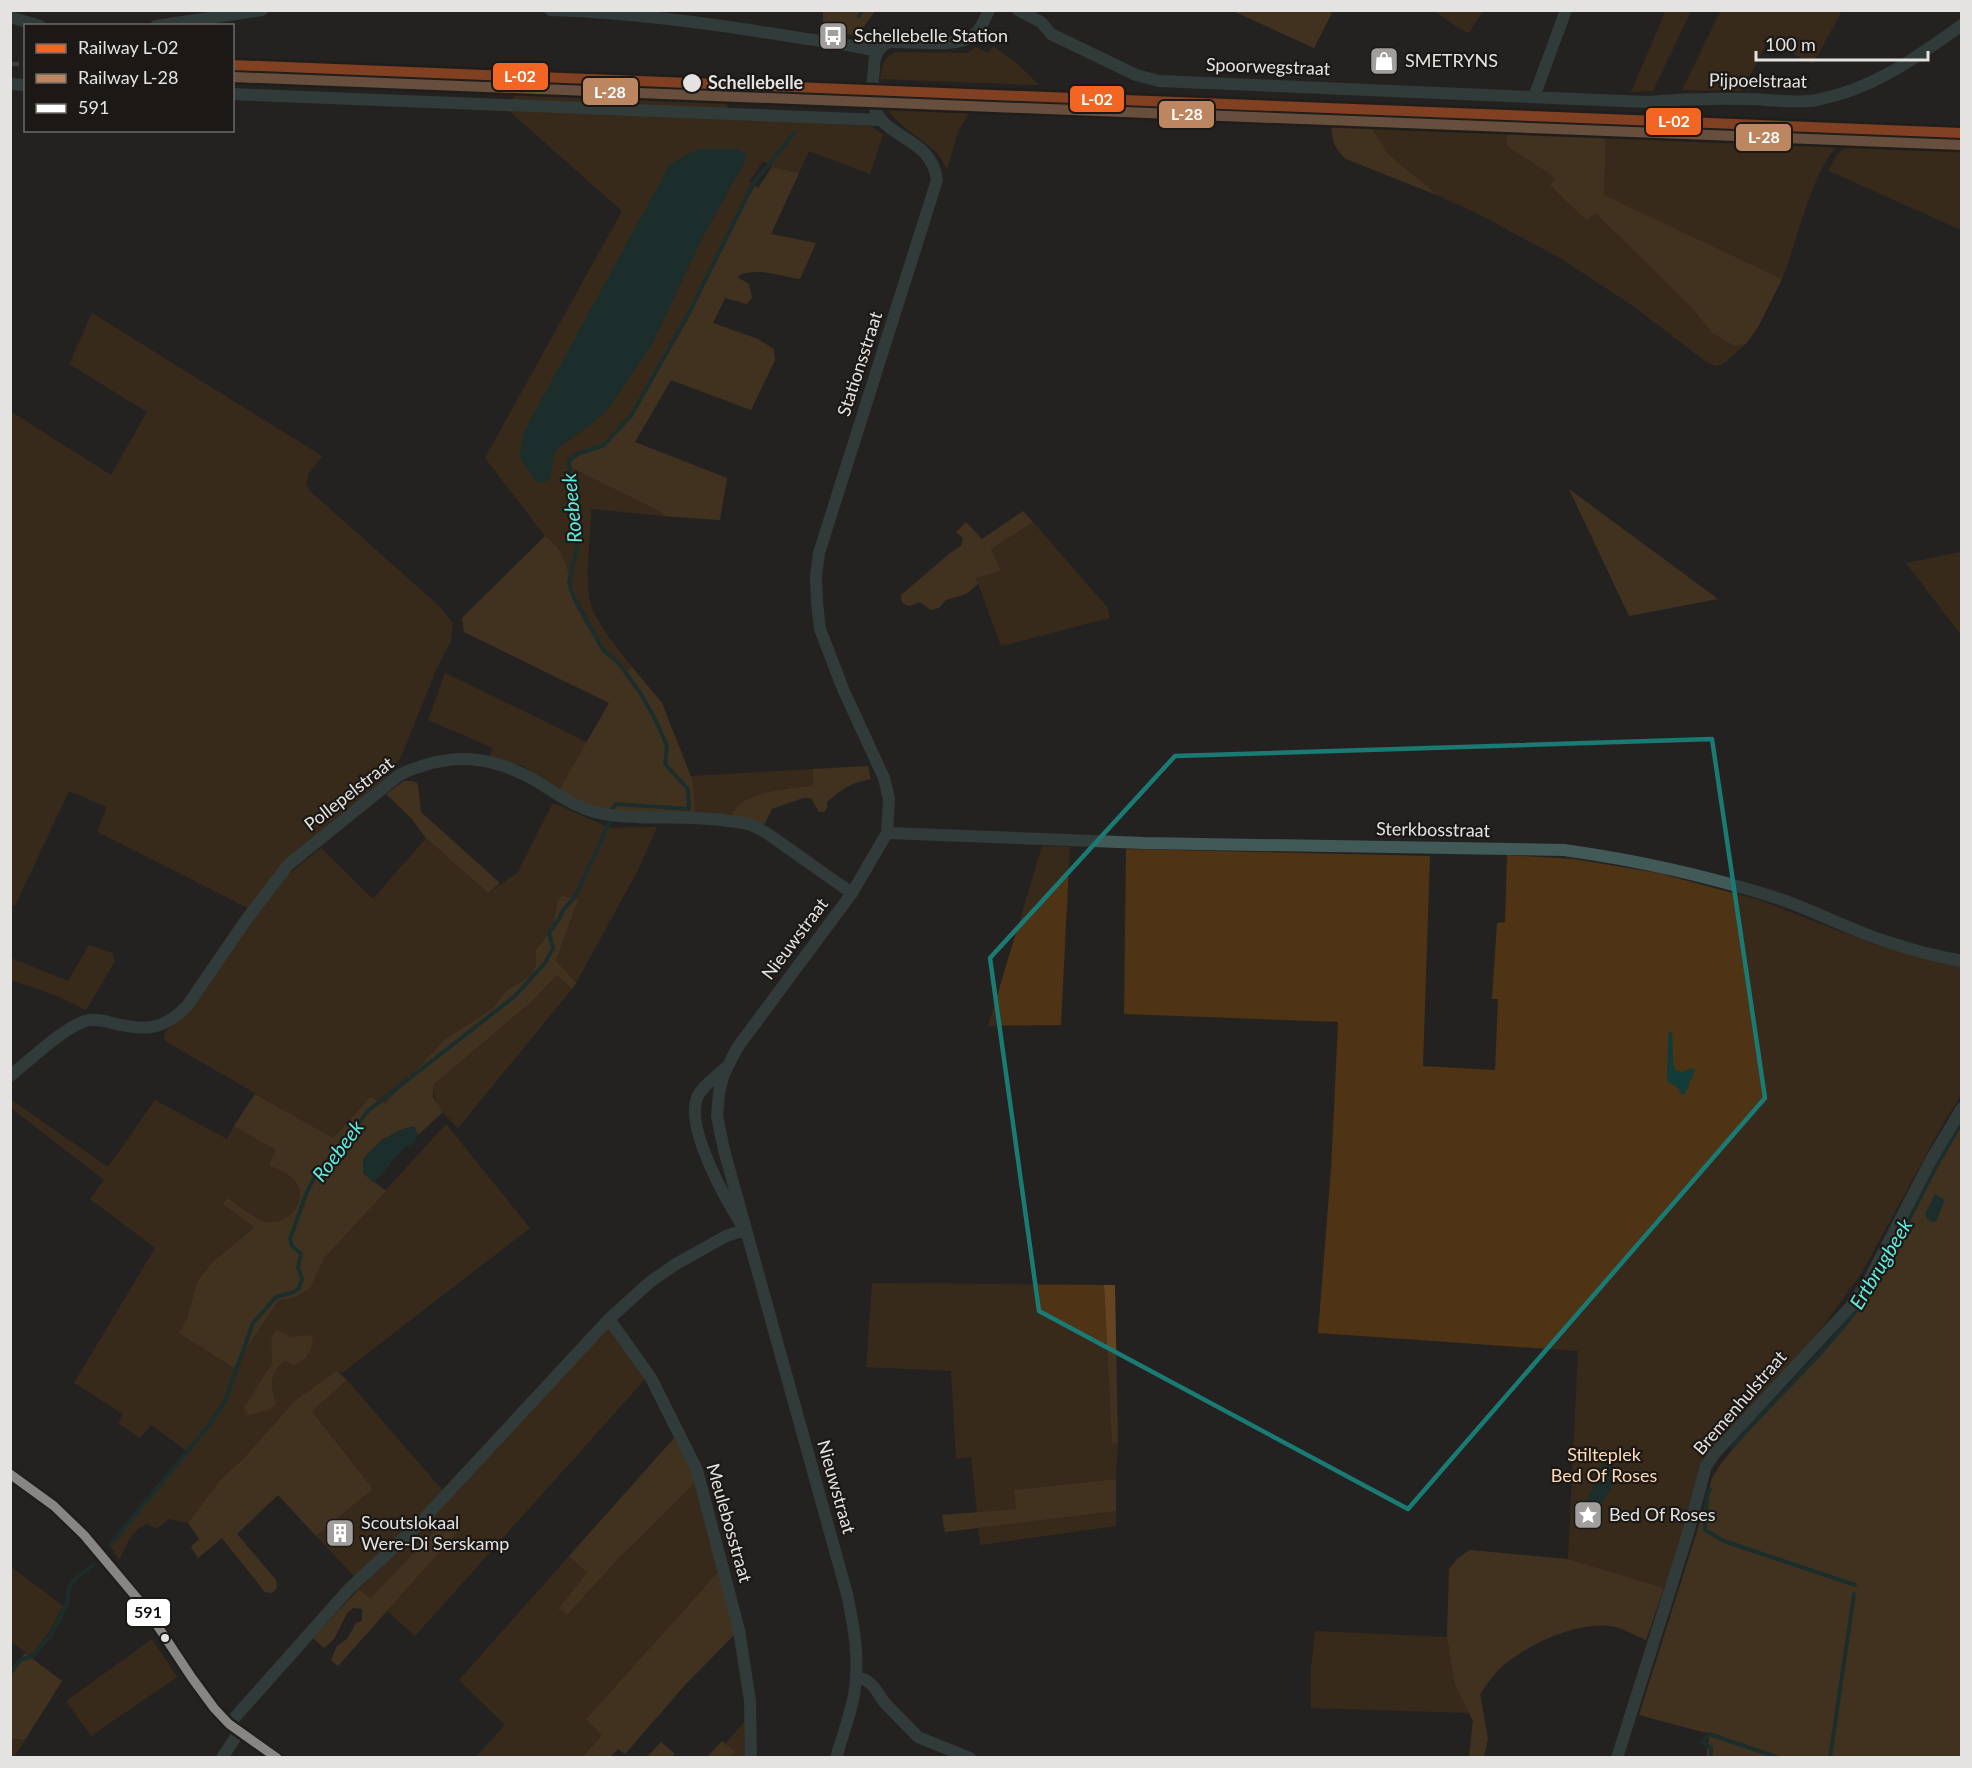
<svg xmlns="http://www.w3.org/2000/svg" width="1972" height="1768" font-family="Lato,sans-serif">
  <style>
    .green { fill: #4e3314; fill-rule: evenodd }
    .forest { fill: #654521 }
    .water { fill: #123c39 }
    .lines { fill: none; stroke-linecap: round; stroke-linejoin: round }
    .stream { stroke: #123c39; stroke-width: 4 }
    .minor { stroke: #415a57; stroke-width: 12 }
    .rail { stroke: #545e5c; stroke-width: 4; stroke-dasharray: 9 4.5; stroke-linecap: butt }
    .bus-1-casing { stroke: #1b1815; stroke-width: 14 }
    .bus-1 { stroke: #fff; stroke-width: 9 }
    .rail-1-casing { stroke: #1b1815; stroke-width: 15 }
    .rail-2-casing { stroke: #1b1815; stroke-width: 15 }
    .rail-1 { stroke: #f26522; stroke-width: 10 }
    .rail-2 { stroke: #bb8660; stroke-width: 10 }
    .marked { fill: none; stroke: #1a7b74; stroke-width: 4.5; stroke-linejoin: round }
    .stop-dot { fill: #e5e3e1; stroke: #1b1815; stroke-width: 2 }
    .labels { text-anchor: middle; stroke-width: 4.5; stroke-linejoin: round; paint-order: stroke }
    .poi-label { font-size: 18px; fill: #e5e3e1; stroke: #1b1815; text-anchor: start }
    .street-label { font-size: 18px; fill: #e5e3e1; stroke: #1b1815 }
    .stop-label { font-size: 18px; font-weight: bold; fill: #e5e3e1; stroke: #1b1815; text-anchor: start }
    .park-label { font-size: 18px; fill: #fedab6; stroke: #1b1815 }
    .water-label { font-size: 20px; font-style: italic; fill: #5deee1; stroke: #1b1815 }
    .line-badge { stroke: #1b1815; stroke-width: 2 }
    .badge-label { font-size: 16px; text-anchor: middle; font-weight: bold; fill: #fff }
    .pale-badge-label { font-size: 16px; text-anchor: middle; font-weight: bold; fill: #111 }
  </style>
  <rect width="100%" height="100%" fill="#242220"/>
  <path class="green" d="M 1666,10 L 1691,11 L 1653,91 L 1631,92 Z
    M 1721,10 L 1842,10 L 1842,11 L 1813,64 L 1768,41 L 1742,91 L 1682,90 Z
    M 1435,11 L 1483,11 L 1469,33 L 1460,29 Z
    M 993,46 L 1020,66 L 1039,85 L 880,79 C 882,67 883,58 895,52 L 962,53 L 968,53 L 975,47 L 988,53 Z
    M 515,91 L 672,101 L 725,102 L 735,119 L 871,126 L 883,135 L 870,174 L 809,151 L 799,173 L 772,167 L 763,161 L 749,182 L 755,186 L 731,227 L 665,358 L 631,416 L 604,445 L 578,454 L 572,468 L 663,513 L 663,516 L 591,509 C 591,537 583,584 592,608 C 600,629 619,649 632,667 L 628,671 C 609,667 579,616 572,598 C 571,593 571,588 571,584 C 568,566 560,545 545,536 L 485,458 L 622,211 L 509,111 ZM 737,149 L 746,159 L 702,238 L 652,344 L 608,409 L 591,424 L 561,445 L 554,455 Z
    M 894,100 L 972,108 L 958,132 L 947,170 C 944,164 941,158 937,153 C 924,139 887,120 886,102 Z
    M 1369,123 L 1507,127 L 1507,146 L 1557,178 L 1551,185 L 1586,220 L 1596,212 L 1692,308 L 1712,333 L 1734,346 L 1746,344 L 1723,364 L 1716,366 L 1705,361 L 1633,306 L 1560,258 L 1484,217 L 1439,196 L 1389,155 Z
    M 1606,130 L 1845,138 C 1811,167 1799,238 1782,279 L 1604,195 Z
    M 1855,144 L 1961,149 L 1961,230 L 1829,171 C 1835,156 1839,149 1855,144 Z
    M 92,313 L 322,456 L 308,475 L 306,484 L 311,492 L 439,606 L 453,623 L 451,641 L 437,668 L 401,757 L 384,779 L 307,842 L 248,908 L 97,832 L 107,807 L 69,791 L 15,906 L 11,905 L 10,411 L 111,475 L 147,412 L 69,364 Z
    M 1033,522 L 1107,607 L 1110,618 L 1001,646 L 976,578 L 1001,571 L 991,549 Z
    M 1961,552 L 1962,552 L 1961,635 L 1906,563 Z
    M 445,673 L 587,742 L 559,790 L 523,766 L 490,756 L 493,748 L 428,720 Z
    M 813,769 L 814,786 L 781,789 L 740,804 L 731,817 L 695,814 L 693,782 L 691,776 Z
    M 553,803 L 610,828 L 657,827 L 638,870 L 576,983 L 556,962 L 578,900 L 558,900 L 552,929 L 536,950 L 536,965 L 532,975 L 507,990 L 492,1009 L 444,1040 L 385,1104 L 370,1097 L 332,1138 L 165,1041 L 164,1037 L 166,1031 L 177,1022 L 285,877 L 321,848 L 373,899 L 426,838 L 488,893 L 517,873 Z
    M 1042,846 L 1070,847 L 1061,1025 L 988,1026 Z
    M 1126,849 L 1430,856 L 1423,1066 L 1495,1070 L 1498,999 L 1492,999 L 1497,923 L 1505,922 L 1507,855 L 1574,859 L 1658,873 L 1759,900 L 1873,944 L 1961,967 L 1961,1095 L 1943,1124 L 1861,1274 L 1817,1334 L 1716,1443 L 1664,1588 L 1568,1559 L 1578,1351 L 1318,1333 L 1331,1169 L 1338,1022 L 1124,1014 Z
    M 89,945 L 112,953 L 115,961 L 86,1010 L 52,994 L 11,980 L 11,958 L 68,981 Z
    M 557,975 L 572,989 L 458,1128 C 445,1115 433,1104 433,1085 L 530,1003 Z
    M 10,1099 L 108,1167 L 155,1100 L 227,1139 L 234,1126 L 277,1150 L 269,1165 C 276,1169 287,1173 293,1179 C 312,1198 290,1225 267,1222 C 257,1220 237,1203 227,1198 L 223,1204 L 254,1227 L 242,1236 L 197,1282 L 187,1318 L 179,1333 L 232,1368 L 278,1301 L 296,1297 L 310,1288 L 325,1257 L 446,1124 L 530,1228 L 342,1373 L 337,1371 L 220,1480 L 188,1523 L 169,1519 L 157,1529 L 147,1524 C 131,1530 126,1546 119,1560 L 110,1546 L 187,1451 L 151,1425 L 140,1438 L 118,1423 L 123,1414 L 74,1383 L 155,1248 L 90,1199 L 104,1180 L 11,1108 ZM 310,1335 L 293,1365 L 285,1361 C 271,1368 269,1388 276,1401 L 267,1411 L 248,1414 L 256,1389 L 272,1363 L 271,1340 Z
    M 872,1283 L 1104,1285 L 1112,1442 L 1118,1442 L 1116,1479 L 1014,1490 L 1016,1509 L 977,1512 L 971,1457 L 956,1459 L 951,1371 L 866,1367 Z
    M 607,1326 L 647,1377 L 415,1636 L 387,1611 L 459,1529 L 448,1518 L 370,1600 L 359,1589 L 432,1516 Z
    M 347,1380 L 444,1492 L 356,1578 L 316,1536 L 373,1489 L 312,1410 Z
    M 695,1477 L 720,1570 L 586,1719 L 603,1734 L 581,1757 L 476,1757 L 505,1725 L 459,1680 L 569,1556 L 587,1573 L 558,1609 L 567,1615 L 620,1557 L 693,1485 Z
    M 1116,1511 L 1116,1526 L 980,1545 L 978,1528 Z
    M 10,1566 L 63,1606 L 50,1631 L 33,1653 L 29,1655 L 11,1641 Z
    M 1315,1631 L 1447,1637 L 1455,1685 L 1469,1713 L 1311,1708 L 1311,1668 Z
    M 152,1639 L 177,1677 L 91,1736 L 66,1701 Z
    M 747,1719 L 749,1757 L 730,1757 L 734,1752 L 725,1744 Z
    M 10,1739 L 25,1740 L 14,1757 L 11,1757 Z"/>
  <path class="forest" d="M 1326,10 L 1332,13 L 1314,48 L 1233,11 Z
    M 823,11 L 823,10 L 875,11 L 858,35 L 823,33 Z
    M 1331,122 L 1369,123 L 1389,155 L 1439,196 L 1346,159 C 1333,147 1332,139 1331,122 Z
    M 1507,127 L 1606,130 L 1604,195 L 1782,279 L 1758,327 L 1746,344 L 1734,346 L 1712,333 L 1692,308 L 1596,213 L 1586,220 L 1550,185 L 1556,178 L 1507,146 Z
    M 772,167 L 799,173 L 771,234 L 816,243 L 800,279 C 781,276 753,266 737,277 L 749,284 L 752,298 L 747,304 L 725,298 L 713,323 L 758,339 L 774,349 L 775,360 L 751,410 L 671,380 L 635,442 L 727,478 L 720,520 L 663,516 L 663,513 L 572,468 L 569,460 L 578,454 L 604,445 L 631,416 L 665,358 L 731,227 L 755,186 L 758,188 Z
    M 1569,489 L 1718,599 L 1629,616 Z
    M 1023,511 L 1033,522 L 991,549 L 1001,571 L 976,578 L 978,584 L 966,594 L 946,600 L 939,608 L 931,610 L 920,602 L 909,606 L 902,603 L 901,595 L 949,554 L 961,546 L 963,538 L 956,532 L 966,522 L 982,539 Z
    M 545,536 C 560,545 568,566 571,584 C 571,588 571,593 572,598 C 579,615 610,667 628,671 L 632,667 L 662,703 L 693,782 L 695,814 L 605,810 L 581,803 L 559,790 L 609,703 L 464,632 L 462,618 Z
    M 868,766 L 871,779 C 851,783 843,788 827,802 L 827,808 L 824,812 L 819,812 L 811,798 L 803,798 L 772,809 L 764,825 L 731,817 C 734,813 736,808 739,805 C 753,792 795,787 813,786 L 813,769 Z
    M 404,781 L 413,781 L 418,784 L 421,812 L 500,883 L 488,893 L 426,838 L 411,818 L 386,794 Z
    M 563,896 L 578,900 L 556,961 L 576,983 L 572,989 L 557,975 L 530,1003 L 433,1085 L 433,1097 L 443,1112 L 418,1135 L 414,1127 L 383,1139 L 363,1159 L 363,1173 L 386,1191 L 325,1257 L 310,1288 L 296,1297 L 278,1301 L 233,1368 L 179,1333 L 187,1318 L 197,1282 L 211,1264 L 254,1227 L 223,1204 L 227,1198 C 236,1203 258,1221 267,1222 C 290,1225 312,1197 293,1179 C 287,1173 276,1169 269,1165 L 276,1150 L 234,1126 L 255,1094 L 333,1138 L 370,1097 L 385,1104 L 444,1040 L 492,1009 L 507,990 L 532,975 L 536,965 L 536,950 L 552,929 L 558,900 Z
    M 1961,1127 L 1961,1757 L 1706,1757 L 1710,1734 L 1639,1715 L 1700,1522 L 1712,1478 L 1722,1462 L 1751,1428 L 1821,1355 L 1869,1297 L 1889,1263 L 1935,1172 Z
    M 1104,1285 L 1115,1285 L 1118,1442 L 1112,1443 Z
    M 276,1330 L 291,1337 L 310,1335 L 313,1338 C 312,1352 306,1360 293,1365 L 285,1361 C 271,1368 269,1388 276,1401 L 274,1406 L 267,1411 L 247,1415 L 244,1408 L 272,1363 L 271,1340 Z
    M 337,1371 L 347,1380 L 312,1411 L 373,1489 L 316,1536 L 278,1495 L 237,1534 L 276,1580 L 277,1588 L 272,1593 L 265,1592 L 222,1538 L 198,1558 L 191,1547 L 199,1539 L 188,1523 L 220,1480 L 244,1458 L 296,1400 Z
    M 676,1436 L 695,1477 L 693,1485 L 620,1557 L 567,1615 L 558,1609 L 587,1573 L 569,1556 Z
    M 1116,1479 L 1116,1511 L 945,1532 L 942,1515 L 1016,1509 L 1014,1490 Z
    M 448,1517 L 460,1529 L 338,1666 L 331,1660 L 337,1646 L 347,1639 L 356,1623 L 362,1621 L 362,1609 L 353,1608 L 347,1613 L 334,1639 L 324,1648 L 313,1638 L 359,1589 L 370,1599 Z
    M 1469,1550 L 1568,1559 L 1664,1588 L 1646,1640 C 1636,1636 1626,1630 1616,1627 C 1581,1619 1530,1643 1504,1665 C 1495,1672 1487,1684 1480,1694 L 1488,1739 L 1484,1757 L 1469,1757 L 1473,1721 L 1455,1685 L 1447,1637 L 1449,1569 L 1457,1559 Z
    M 720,1570 L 737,1632 L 685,1685 L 625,1754 L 618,1749 L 610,1757 L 581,1758 L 602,1735 L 586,1719 Z
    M 25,1653 L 62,1681 L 25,1740 L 10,1739 L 11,1675 Z
    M 722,1741 L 735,1752 L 730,1757 L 707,1757 Z
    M 661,1742 L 675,1754 L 671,1757 L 647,1757 Z"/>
  <path class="water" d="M 698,149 L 737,149 L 745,153 L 746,159 L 702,238 L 652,344 L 608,409 L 591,424 L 561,445 L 554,455 L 550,479 L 543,483 L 535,480 L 520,457 L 523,433 L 670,164 Z
    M 1672,1031 L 1673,1061 L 1675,1070 L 1682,1072 L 1693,1068 L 1695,1070 L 1685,1094 L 1681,1094 L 1677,1087 L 1667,1081 L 1668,1038 L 1669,1032 Z
    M 414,1126 L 418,1135 L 414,1143 L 404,1148 L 374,1183 L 363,1173 L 363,1159 C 377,1144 392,1130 414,1126 Z
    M 1935,1194 L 1945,1200 L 1936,1221 L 1932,1222 L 1927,1219 L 1925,1214 Z
    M 1610,1463 L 1618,1472 L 1617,1477 L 1599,1509 L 1592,1513 L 1589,1520 L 1584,1518 L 1585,1504 L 1592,1490 L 1596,1470 L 1603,1464 Z"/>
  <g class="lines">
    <path class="stream" d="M 859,16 L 862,10
      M 612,809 L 616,804 L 689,809 L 688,789 L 665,764 L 667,746 L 656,721 L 641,694 L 617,661 L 604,651 L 599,643 L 572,593 L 569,583 L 579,538 L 570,507 L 569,460 L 578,454 L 604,445 L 631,416 L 688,315 L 753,184 L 795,132
      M 1732,1447 C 1775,1398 1825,1354 1863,1301 C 1884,1273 1898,1241 1914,1209 C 1929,1179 1945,1150 1962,1121
      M 1710,1489 L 1707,1497 L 1705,1530 L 1724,1541 L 1855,1585
      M 111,1544 L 210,1424 L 225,1401 L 253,1323 L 276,1297 L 294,1292 L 299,1288 L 302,1279 L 298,1267 L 301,1254 L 292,1246 L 290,1239 L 306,1194 L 316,1174 L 369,1110 L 515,996 L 545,963 L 553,948 L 549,933 L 559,919 L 563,910 L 575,897 L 611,819
      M 10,1674 L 20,1660 L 33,1656 L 51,1635 L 68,1602 L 68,1590 L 72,1582 L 93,1565
      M 1711,1758 L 1711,1748 L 1703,1742 L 1709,1734 L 1780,1758
      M 1830,1758 L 1854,1594"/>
    <path class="minor" d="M 550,10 C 654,13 756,31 858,47 L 878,51
      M 1018,10 L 1041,22 L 1051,34 L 1136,75 L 1159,81 L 1647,102 C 1681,99 1714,98 1748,99 C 1768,99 1797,104 1817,100 C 1874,89 1915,58 1962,25
      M 10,17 L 40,26
      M 156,26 L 262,10
      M 10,84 L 26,85
      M 232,94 L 881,120
      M 1534,97 L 1566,10
      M 887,833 L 1144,843 L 1564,850 C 1636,860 1708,876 1777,898 C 1813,910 1846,928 1882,940 C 1908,949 1935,956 1962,961
      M 10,1076 C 30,1060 62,1029 85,1021 C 93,1018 104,1021 112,1023 C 144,1031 163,1031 187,1006 L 246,920 L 288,865 L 399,775 C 450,751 492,754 541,784 C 563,798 583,812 610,815 C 649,820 689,815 728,821 C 735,822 744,822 751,825 C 763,829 775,839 785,846 C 808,862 830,878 852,893
      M 609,1319 L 651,1378 L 697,1470 L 739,1630 L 750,1701 L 751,1758
      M 10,1474 L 54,1506 L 84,1535 L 147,1610 L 192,1678 L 214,1708 L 229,1724 L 278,1758
      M 856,1677 L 866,1680 L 874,1687 L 884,1702 L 918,1737 L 970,1758
      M 229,1724 L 349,1589 L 418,1525 L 609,1319 L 650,1282 L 676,1264 L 726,1236 L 745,1230 C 728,1204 685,1129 697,1098 C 701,1087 716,1077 725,1068
      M 222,1758 L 239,1732
      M 836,1758 C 842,1737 850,1716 854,1695 C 860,1660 854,1627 847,1594 L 724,1150 L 717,1116 L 719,1093 L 723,1076 L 737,1048 L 852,893 L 887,833 L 889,799 L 884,778 L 843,689 L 820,629 L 817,603 L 816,577 L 819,553 L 937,180 C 932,138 886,139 875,109 C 870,97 873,80 874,68 C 874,56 878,46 890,42 C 912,41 957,49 974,35 C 981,29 985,19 989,10
      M 1617,1758 L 1688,1533 L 1706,1466 L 1715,1453 L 1851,1306 L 1870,1278 L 1931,1160 L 1962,1108"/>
    <path class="rail" d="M 10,64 L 26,64
      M 232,73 L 515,86 L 699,97 L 854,89"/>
    <g class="bus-1-casing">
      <path id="bus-1" d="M 10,1474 L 54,1506 L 84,1535 L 147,1610 L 192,1678 L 214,1708 L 229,1724 L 277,1758"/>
    </g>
    <use href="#bus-1" class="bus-1"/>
    <g class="rail-1-casing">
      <path id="rail-1" d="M 232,65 L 1962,133"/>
    </g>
    <g class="rail-2-casing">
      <path id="rail-2" d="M 232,77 L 1962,145"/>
    </g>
    <use href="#rail-1" class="rail-1"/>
    <use href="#rail-2" class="rail-2"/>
  </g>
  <path d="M0 0H1972V1768H0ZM 1712,739 L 1765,1098 L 1408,1509 L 1039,1311 L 990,958 L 1175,756 Z" fill="#242220" fill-opacity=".55" fill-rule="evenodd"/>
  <path class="marked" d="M 1712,739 L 1765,1098 L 1408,1509 L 1039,1311 L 990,958 L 1175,756 Z"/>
  <defs>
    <g id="bus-square" transform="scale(1.5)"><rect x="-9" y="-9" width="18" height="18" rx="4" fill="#a19f9d" stroke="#1b1815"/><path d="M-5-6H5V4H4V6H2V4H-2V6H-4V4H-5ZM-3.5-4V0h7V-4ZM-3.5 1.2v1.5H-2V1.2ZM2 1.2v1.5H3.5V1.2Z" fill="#fff"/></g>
    <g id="shop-square" transform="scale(1.5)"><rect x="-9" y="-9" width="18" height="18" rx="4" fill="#a19f9d" stroke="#1b1815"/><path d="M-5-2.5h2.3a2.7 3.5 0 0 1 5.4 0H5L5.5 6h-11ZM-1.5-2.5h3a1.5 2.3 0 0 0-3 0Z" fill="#fff"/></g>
    <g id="sight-square" transform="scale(1.5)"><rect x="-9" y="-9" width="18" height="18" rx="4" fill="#a19f9d" stroke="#1b1815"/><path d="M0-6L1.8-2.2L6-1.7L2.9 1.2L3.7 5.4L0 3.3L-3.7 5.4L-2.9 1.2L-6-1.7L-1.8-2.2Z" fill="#fff"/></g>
    <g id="building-square" transform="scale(1.5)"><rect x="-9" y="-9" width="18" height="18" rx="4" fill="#a19f9d" stroke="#1b1815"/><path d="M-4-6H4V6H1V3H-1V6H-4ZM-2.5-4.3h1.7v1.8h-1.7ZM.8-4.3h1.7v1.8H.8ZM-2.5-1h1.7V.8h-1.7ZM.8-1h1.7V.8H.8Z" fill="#fff"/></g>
  </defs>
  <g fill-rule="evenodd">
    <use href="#bus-square" x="833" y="36"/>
    <use href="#shop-square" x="1384" y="61"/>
    <use href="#sight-square" x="1588" y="1515"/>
    <use href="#building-square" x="340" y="1533"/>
  </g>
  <g class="stop-dot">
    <circle cx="692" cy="83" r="10"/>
    <circle cx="165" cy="1638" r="5"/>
  </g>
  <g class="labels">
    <g class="poi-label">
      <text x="854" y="42">Schellebelle Station</text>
      <text x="1405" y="67">SMETRYNS</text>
      <text x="1609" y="1521">Bed Of Roses</text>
      <text x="361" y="1529">Scoutslokaal<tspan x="361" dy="21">Were-Di Serskamp</tspan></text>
    </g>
    <g class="street-label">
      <text transform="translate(1268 67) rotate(2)" y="6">Spoorwegstraat</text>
      <text transform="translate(1758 81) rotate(1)" y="6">Pijpoelstraat</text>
      <text transform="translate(860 364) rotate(-72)" y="6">Stationsstraat</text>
      <text transform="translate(349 794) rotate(-38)" y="6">Pollepelstraat</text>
      <text transform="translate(1433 830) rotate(1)" y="6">Sterkbosstraat</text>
      <text transform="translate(795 939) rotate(-53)" y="6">Nieuwstraat</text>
      <text transform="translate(1740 1403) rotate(-49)" y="6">Bremenhulstraat</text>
      <text transform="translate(836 1487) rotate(74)" y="6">Nieuwstraat</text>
      <text transform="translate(729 1523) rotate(74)" y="6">Meulebosstraat</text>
    </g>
    <g class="stop-label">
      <text x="708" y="89">Schellebelle</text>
    </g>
    <g class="park-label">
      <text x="1604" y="1461">Stilteplek<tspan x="1604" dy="21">Bed Of Roses</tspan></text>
    </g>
    <g class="water-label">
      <text transform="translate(572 508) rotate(-95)" y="7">Roebeek</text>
      <text transform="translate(338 1151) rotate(-53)" y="7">Roebeek</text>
      <text transform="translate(1881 1264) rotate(-59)" y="7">Ertbrugbeek</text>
    </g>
  </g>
  <g class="line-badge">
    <rect x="492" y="62" width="57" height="29" rx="6" fill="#f26522"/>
    <rect x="582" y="77" width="57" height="29" rx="6" fill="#bb8660"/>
    <rect x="1069" y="85" width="56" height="28" rx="6" fill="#f26522"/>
    <rect x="1158" y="100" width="57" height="29" rx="6" fill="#bb8660"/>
    <rect x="1645" y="107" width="57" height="29" rx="6" fill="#f26522"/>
    <rect x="1735" y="123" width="57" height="29" rx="6" fill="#bb8660"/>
    <rect x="126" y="1598" width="45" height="29" rx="6" fill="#fff"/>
  </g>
  <g class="badge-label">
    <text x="520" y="82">L-02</text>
    <text x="610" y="98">L-28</text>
    <text x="1097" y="105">L-02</text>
    <text x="1187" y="120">L-28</text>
    <text x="1674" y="127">L-02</text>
    <text x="1764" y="143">L-28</text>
  </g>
  <g class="pale-badge-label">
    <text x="148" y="1618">591</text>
  </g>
  <rect width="1972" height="1768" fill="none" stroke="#e5e3e1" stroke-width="24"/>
  <rect x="24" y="24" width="210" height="108" fill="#1b1815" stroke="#6c6967" stroke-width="1.5"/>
  <rect x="36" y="44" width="30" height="9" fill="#f26522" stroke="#6c6967" stroke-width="1.5"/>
  <text x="78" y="54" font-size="18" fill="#e5e3e1">Railway L-02</text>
  <rect x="36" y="74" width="30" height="9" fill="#bb8660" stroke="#6c6967" stroke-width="1.5"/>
  <text x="78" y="84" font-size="18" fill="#e5e3e1">Railway L-28</text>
  <rect x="36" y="104" width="30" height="9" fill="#ffffff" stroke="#6c6967" stroke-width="1.5"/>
  <text x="78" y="114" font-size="18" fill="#e5e3e1">591</text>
  <path d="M1756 51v9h172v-9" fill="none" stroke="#e5e3e1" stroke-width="3"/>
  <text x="1765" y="51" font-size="18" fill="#e5e3e1" stroke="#1b1815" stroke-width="4.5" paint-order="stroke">100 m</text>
</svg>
